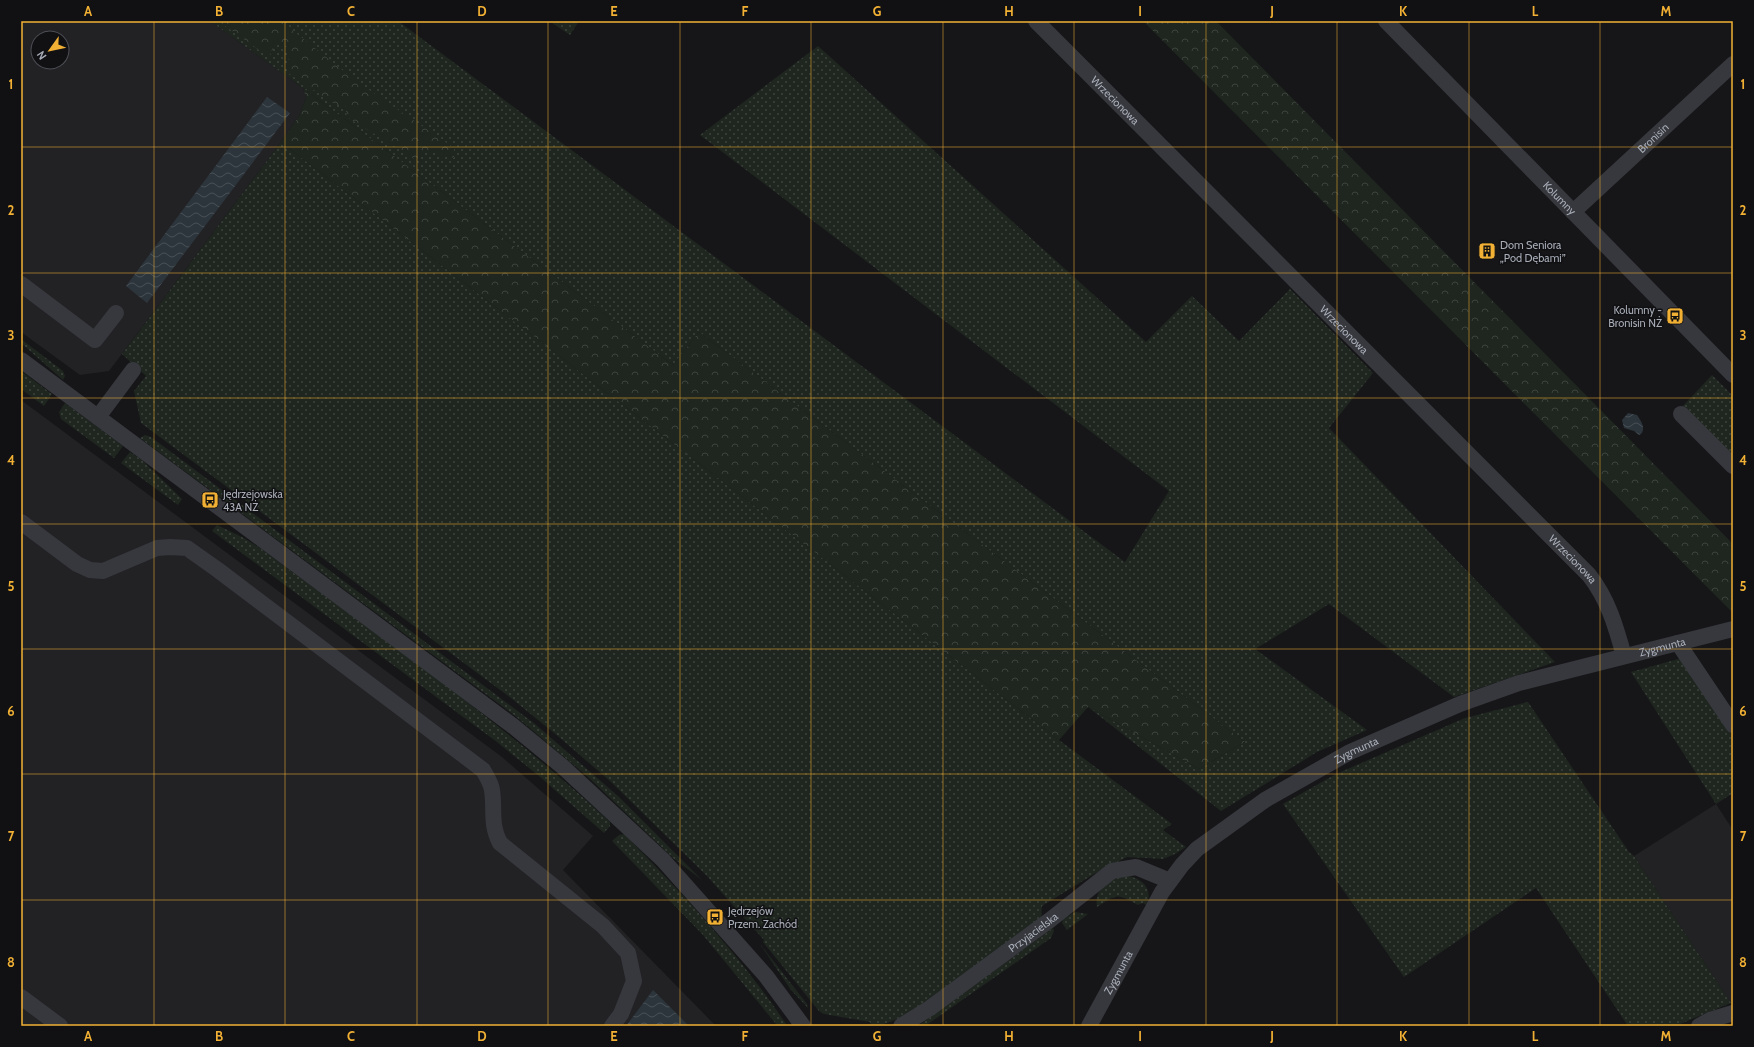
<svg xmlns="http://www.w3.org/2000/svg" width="1754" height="1047" font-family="Cabin,sans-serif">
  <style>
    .built { fill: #222225; fill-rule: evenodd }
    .green { fill: url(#green-dots) }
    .forest { fill: url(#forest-crowns) }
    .water { fill: url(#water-waves) }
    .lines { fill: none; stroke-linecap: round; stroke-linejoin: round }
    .minor { stroke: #37383d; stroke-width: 16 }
    .grid { fill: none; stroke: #f2b134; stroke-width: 1; stroke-opacity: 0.55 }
    .labels { text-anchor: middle; stroke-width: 3; stroke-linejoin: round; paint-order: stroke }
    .street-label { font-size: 11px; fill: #a8adb8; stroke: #111113 }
    .poi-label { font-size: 11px; fill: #a8adb8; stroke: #111113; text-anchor: start }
    .neatline { fill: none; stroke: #f2b134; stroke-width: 1.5 }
    .grid-label { font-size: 13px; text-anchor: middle; font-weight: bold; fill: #f2b134 }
  </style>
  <defs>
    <pattern id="green-dots" width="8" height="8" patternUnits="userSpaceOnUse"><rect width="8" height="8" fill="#1e261f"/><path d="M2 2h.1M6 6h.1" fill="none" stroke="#3c433d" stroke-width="1.8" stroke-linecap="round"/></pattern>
    <pattern id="forest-crowns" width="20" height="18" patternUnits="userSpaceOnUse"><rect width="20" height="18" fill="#1e261f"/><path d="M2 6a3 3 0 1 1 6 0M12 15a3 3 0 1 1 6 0" fill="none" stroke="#3c433d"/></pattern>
    <pattern id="water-waves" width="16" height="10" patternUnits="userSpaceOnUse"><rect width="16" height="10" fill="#2c353c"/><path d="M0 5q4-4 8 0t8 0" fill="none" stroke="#485056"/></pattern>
  </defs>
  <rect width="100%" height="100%" fill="#161618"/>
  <path class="built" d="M 21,21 L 210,21 L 303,88 L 306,98 L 299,116 L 281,142 L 109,371 L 80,375 L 21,332 ZM 38,38 L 62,38 L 62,62 L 38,62 Z
    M 21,400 L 502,757 L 593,836 L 563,870 L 716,1026 L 21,1026 Z
    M 1716,804 L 1733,830 L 1733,1003 L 1731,1003 L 1634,856 Z"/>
  <path class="green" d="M 210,21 L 398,21 L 1125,562 L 1169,491 L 700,135 L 818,46 L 1146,342 L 1192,296 L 1239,341 L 1290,289 L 1373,373 L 1329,428 L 1555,662 L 1454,697 L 1329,604 L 1255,649 L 1367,730 L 1317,752 L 1221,811 L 1088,707 L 1199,769 L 1245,742 L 699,332 L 673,365 L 303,88 Z
    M 549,21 L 579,21 L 570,35 Z
    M 281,142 L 1059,740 L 1172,824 L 1163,830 L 1186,847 L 1175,854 L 1163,859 L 1127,857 L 1094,874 L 1042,906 L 1041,918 C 1017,935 994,952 971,969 C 947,987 901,1026 871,1026 L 870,1022 L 824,1014 L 819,1011 L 763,942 L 764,940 L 707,876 L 610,781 L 559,737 L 511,698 L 141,423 L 134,391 L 146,376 L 122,354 Z
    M 21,339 L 63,371 L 65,376 L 63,380 L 21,343 Z
    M 21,371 L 52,394 L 44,406 L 21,389 Z
    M 1712,375 L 1733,396 L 1733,460 L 1681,408 Z
    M 65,403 L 123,446 L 114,458 L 61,419 L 59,412 Z
    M 145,435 L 151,437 L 535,724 L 618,796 L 702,880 L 673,858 L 588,777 L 514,715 L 140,438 Z
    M 130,452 L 142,460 L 182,499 L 178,505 L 121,463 Z
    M 217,525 L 244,538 L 260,548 C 379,636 501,721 610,822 L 610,826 L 604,833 L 539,776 L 497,742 L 212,531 Z
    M 1682,658 L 1733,735 L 1733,793 L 1716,804 L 1631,672 Z
    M 1528,702 L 1629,852 L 1634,856 L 1731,1003 L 1675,1026 L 1628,1026 L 1536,888 L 1404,977 L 1283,804 L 1336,774 L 1465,718 Z
    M 624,834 C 683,894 739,954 786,1024 L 782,1026 L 776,1024 L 703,935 L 612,841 L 619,835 Z
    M 1125,876 C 1140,876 1155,889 1146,905 L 1143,903 L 1138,905 C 1116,893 1118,894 1097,907 C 1094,889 1108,880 1125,876 Z
    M 1075,912 L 1088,914 L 1067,930 L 1062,923 L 1063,919 Z
    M 1053,928 L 1054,931 L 1051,938 L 925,1026 L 918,1026 Z
    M 760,944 L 807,1004 L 808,1008 L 791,990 Z"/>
  <path class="forest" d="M 218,21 L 281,21 L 356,81 L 454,148 L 454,158 L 423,150 L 416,160 L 347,117 L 345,105 L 336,105 L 288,73 L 288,47 L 276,43 L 269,57 Z
    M 1143,21 L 1216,21 L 1733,544 L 1733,613 Z
    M 303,88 L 673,365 L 699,332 L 1245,742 L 1199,769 L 1088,707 L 1059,740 L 281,142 L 299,116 L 306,98 Z"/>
  <path class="water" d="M 267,97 L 290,113 L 147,303 L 126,286 Z
    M 1628,413 L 1637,415 C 1641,421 1646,428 1641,434 L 1639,435 L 1634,431 L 1624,428 L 1622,420 Z
    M 653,990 L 689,1026 L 626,1026 Z"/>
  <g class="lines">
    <g class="minor">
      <path id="s1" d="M 1036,21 L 1589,575 C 1608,599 1616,627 1624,656"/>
      <path id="s2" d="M 1386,21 L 1733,375"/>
      <path id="s3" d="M 1573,212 L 1733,64"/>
      <path d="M 21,284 L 95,340 L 116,313"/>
      <path d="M 21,360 L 513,726 L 563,767 L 663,860 L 766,976 L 803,1026"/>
      <path d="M 1681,414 L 1733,466"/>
      <path d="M 98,417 L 133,370"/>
      <path d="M 21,522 L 77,564 L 90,570 L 103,571 L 157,548 L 170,547 L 187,548 L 218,570 L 483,770 C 487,777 491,783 492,790 C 495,809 490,825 500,843 L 603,926 L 628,953 L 634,981 L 621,1014 L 612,1026"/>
      <path d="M 1678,643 L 1733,725"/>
      <path d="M 21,997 L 60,1026"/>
      <path id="s4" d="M 901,1026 L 930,1008 L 1050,920 L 1112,871 L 1136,867 L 1170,881"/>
      <path id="s5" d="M 1089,1026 L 1162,892 L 1182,865 L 1197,849 L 1265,800 L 1350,752 L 1460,704 L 1519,683 L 1733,629"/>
      <path d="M 1699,1026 L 1710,1020 L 1733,1013"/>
    </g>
  </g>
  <path class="grid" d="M 154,21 L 154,1026M 285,21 L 285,1026M 417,21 L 417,1026M 548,21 L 548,1026M 680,21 L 680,1026M 811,21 L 811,1026M 943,21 L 943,1026M 1074,21 L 1074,1026M 1206,21 L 1206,1026M 1337,21 L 1337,1026M 1469,21 L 1469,1026M 1600,21 L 1600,1026M 21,147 L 1733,147M 21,273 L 1733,273M 21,398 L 1733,398M 21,524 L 1733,524M 21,649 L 1733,649M 21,774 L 1733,774M 21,900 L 1733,900"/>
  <defs>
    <g id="building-square" transform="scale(0.9)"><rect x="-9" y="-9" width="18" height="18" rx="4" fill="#f2b134" stroke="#111113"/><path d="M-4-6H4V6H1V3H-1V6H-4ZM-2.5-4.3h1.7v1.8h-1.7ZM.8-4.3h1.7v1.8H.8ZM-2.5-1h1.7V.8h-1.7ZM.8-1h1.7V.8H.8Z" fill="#111"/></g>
    <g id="bus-square" transform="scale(0.9)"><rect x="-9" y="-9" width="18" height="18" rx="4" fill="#f2b134" stroke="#111113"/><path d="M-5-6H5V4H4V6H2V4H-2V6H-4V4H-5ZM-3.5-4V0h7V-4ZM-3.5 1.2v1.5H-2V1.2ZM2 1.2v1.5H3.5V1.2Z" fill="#111"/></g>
  </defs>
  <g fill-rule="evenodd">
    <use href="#building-square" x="1487" y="251"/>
    <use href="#bus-square" x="1675" y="316"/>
    <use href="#bus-square" x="210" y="500"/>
    <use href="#bus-square" x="715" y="917"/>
  </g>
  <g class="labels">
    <g class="street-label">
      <text dy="4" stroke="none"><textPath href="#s1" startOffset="112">Wrzecionowa</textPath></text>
      <text dy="4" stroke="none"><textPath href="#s3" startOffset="109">Bronisin</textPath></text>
      <text dy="4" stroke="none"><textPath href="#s2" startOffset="248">Kolumny</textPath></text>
      <text dy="4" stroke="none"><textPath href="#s1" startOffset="436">Wrzecionowa</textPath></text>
      <text dy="4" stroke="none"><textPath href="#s1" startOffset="760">Wrzecionowa</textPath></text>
      <text dy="4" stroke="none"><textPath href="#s5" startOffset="720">Zygmunta</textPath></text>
      <text dy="4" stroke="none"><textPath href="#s5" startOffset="396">Zygmunta</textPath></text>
      <text dy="4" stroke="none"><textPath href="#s4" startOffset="162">Przyjacielska</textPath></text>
      <text dy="4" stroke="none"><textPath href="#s5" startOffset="61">Zygmunta</textPath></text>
    </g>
    <g class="poi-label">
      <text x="1500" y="249">Dom Seniora<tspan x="1500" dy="13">„Pod Dębami”</tspan></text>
      <text x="1662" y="314" text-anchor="end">Kolumny -<tspan x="1662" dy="13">Bronisin NŻ</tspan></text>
      <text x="223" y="498">Jędrzejowska<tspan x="223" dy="13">43A NŻ</tspan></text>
      <text x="728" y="915">Jędrzejów<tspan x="728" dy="13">Przem. Zachód</tspan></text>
    </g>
  </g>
  <rect width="1754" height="1047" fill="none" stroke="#111113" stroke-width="44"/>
  <g transform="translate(50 50) rotate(237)"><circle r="19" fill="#111113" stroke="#4d4f55"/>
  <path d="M0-3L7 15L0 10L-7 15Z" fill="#f2b134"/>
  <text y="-6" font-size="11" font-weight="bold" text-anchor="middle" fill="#a8adb8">N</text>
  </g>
  <rect x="22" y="22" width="1710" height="1003" class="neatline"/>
  <g class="grid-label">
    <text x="88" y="16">A</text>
    <text x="219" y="16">B</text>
    <text x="351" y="16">C</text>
    <text x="482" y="16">D</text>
    <text x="614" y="16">E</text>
    <text x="745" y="16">F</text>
    <text x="877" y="16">G</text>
    <text x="1009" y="16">H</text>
    <text x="1140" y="16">I</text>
    <text x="1272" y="16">J</text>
    <text x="1403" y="16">K</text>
    <text x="1535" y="16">L</text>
    <text x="1666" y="16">M</text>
    <text x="11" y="89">1</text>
    <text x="1743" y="89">1</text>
    <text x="11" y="215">2</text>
    <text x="1743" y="215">2</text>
    <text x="11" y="340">3</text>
    <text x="1743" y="340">3</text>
    <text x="11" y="465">4</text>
    <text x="1743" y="465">4</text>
    <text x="11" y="591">5</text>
    <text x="1743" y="591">5</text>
    <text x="11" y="716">6</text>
    <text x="1743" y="716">6</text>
    <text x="11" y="841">7</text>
    <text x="1743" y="841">7</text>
    <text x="11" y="967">8</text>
    <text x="1743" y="967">8</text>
    <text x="88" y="1041">A</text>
    <text x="219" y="1041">B</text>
    <text x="351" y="1041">C</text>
    <text x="482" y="1041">D</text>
    <text x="614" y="1041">E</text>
    <text x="745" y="1041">F</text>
    <text x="877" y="1041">G</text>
    <text x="1009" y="1041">H</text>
    <text x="1140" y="1041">I</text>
    <text x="1272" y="1041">J</text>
    <text x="1403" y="1041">K</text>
    <text x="1535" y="1041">L</text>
    <text x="1666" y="1041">M</text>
  </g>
</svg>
